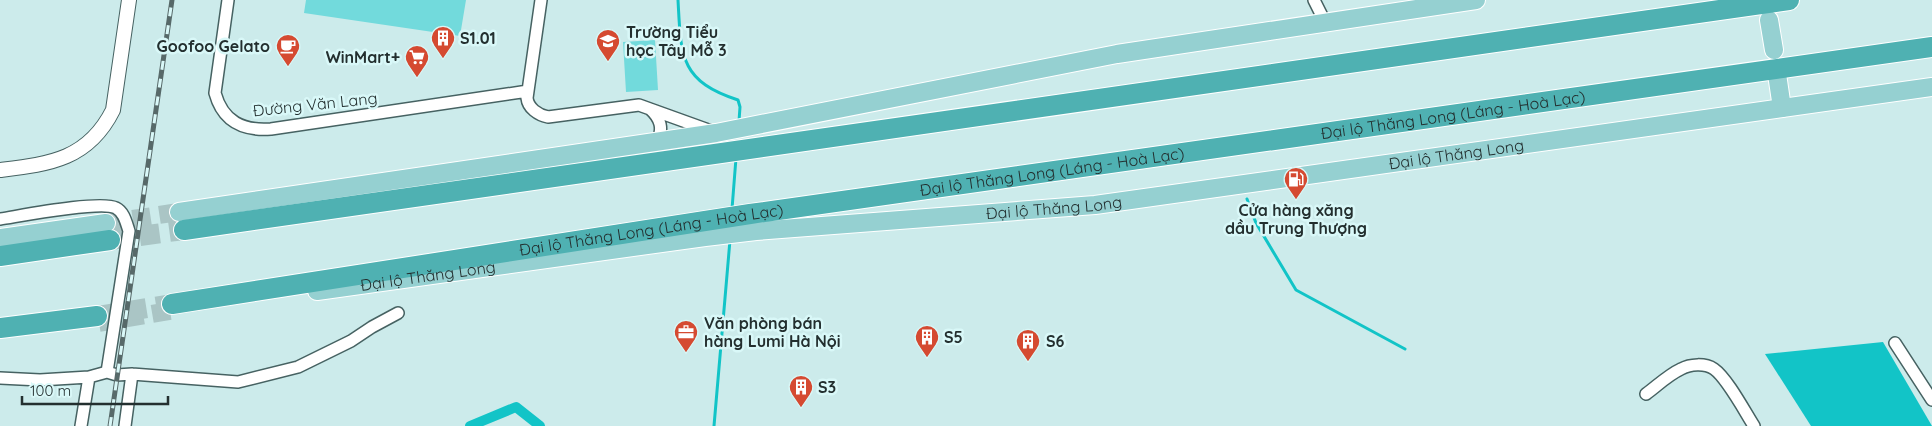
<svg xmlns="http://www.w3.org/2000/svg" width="1932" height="426" font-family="Quicksand,sans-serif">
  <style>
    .green { fill: #72dadc }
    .water { fill: #12c4c7 }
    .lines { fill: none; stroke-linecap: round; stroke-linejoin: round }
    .stream { stroke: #12c4c7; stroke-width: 3 }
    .canal { stroke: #12c4c7; stroke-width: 10 }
    .primary-tunnel { stroke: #aac5c5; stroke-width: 18; stroke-dasharray: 18 9; stroke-linecap: butt }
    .motorway-tunnel { stroke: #aac5c5; stroke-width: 20; stroke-dasharray: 20 10; stroke-linecap: butt }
    .minor-casing { stroke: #466262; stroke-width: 14 }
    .tertiary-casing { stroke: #466262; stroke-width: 16 }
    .primary-casing { stroke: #fff; stroke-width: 20 }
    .motorway-casing { stroke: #fff; stroke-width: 22 }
    .minor { stroke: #fff; stroke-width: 11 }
    .tertiary { stroke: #fff; stroke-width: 14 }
    .primary { stroke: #95d0d1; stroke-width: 18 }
    .motorway { stroke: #4fb1b2; stroke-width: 20 }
    .rail-casing { stroke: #576969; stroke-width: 5 }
    .rail { stroke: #d9f8f8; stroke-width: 3; stroke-dasharray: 9; stroke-linecap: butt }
    .labels { text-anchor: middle; stroke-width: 5; stroke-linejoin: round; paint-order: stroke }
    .poi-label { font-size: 16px; font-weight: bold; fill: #232f2f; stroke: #d9f8f8; text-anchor: start }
    .street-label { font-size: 16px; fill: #232f2f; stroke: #d9f8f8 }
  </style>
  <rect width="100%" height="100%" fill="#ccebeb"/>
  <path class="green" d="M 306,0 L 466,0 L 460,36 L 304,13 Z
    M 655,40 L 658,90 L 626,92 L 623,42 Z"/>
  <path class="water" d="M 1883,342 L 1932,426 L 1811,426 L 1765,354 Z"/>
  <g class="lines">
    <path class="stream" d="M 678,0 C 681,55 679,81 738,100 L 740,107 L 739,121
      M 1247,199 L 1256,223 L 1296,290 L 1405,349
      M 732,209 L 736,158
      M 714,426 L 730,240"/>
    <path class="canal" d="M 470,426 L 516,407 L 540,426"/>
    <path class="primary-tunnel" d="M 106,223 L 179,212
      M 99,323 L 175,310"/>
    <path class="motorway-tunnel" d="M 110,240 L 184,230
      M 97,316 L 172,304"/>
    <g class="minor-casing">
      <path id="minor" d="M 228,0 L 215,93 C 223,122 243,131 271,129 L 528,91
        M 541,0 L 527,98 C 528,108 538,115 548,117 L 639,105 L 714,132
        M 1314,0 L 1325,22
        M 650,109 C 661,119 663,128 658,142
        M 0,219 C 20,216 101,200 116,208 C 124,212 126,222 129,231 L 107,372
        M 1895,343 L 1932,400
        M 0,378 L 40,380 L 89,377 L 107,372 L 117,375 L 132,374 L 238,382 L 298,367 L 351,341 L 372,327 L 398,313
        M 1646,394 C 1657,386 1668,375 1681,369 C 1690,364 1705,363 1714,369 C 1727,378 1745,412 1754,426
        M 81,426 L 89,377
        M 125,426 L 132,374"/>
    </g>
    <g class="tertiary-casing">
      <path id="tertiary" d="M 0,170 C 49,164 88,160 113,110 L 129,0"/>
    </g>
    <g class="primary-casing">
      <g id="primary">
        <path d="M 1769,20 L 1774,50"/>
        <path d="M 1777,74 L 1782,108"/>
        <path d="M 179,212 L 716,133 L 1117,54 L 1476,0"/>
        <path d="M 0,238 L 106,223"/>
        <path id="s1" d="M 317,291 L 705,237 L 756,231 L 1095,205 L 1932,87"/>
      </g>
    </g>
    <g class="motorway-casing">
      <g id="motorway">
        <path d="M 184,230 L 1789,0"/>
        <path d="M 0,256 L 110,240"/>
        <path id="s2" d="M 172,304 L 750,214 L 1932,47"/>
        <path d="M 0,328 L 97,316"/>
      </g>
    </g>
    <use href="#minor" class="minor"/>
    <use href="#tertiary" class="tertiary"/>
    <use href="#primary" class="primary"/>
    <use href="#motorway" class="motorway"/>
    <g class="rail-casing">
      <path id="rail" d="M 110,426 L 172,0"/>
    </g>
    <use href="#rail" class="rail"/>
  </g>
  <defs>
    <g id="building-pin" transform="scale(1.25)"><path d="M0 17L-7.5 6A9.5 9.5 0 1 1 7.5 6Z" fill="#d54a31" stroke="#d9f8f8"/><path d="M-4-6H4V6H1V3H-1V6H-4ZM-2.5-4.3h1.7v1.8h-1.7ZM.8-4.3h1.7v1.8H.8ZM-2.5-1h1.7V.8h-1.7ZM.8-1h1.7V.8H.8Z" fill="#fff"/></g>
    <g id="school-pin" transform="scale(1.25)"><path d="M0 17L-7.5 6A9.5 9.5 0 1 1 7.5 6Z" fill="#d54a31" stroke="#d9f8f8"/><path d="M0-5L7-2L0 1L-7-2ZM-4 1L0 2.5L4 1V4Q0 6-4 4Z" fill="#fff"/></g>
    <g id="cafe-pin" transform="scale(1.25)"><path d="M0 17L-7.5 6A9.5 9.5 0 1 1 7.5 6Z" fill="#d54a31" stroke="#d9f8f8"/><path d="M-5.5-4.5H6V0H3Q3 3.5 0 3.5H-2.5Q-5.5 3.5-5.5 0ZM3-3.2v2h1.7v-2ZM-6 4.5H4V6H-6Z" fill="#fff"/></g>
    <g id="supermarket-pin" transform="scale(1.25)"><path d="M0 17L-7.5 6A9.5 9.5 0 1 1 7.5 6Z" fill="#d54a31" stroke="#d9f8f8"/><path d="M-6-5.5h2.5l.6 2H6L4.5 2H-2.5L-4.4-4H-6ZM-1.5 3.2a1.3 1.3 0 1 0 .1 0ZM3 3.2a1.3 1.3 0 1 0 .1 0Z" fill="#fff"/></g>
    <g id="fuel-pin" transform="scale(1.25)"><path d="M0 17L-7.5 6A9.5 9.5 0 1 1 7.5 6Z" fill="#d54a31" stroke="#d9f8f8"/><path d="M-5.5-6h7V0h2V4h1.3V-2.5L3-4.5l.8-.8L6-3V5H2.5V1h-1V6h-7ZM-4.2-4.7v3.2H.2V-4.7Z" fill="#fff"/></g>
    <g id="office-pin" transform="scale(1.25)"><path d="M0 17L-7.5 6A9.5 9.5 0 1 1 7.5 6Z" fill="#d54a31" stroke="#d9f8f8"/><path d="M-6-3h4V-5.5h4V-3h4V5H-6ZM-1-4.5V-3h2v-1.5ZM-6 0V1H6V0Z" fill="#fff"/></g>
  </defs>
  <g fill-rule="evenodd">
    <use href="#building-pin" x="443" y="38"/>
    <use href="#school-pin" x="608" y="41"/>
    <use href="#cafe-pin" x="288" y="46"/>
    <use href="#supermarket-pin" x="417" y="57"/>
    <use href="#fuel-pin" x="1296" y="179"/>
    <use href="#office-pin" x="686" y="332"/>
    <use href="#building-pin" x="927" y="337"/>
    <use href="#building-pin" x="1028" y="341"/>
    <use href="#building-pin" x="801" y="387"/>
  </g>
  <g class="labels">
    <g class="poi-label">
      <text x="626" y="38">Trường Tiểu<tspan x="626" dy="18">học Tây Mỗ 3</tspan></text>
      <text x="460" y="44">S1.01</text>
      <text x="270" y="52" text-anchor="end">Goofoo Gelato</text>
      <text x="400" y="63" text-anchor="end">WinMart+</text>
      <text x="1296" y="216" text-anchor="middle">Cửa hàng xăng<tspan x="1296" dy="18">dầu Trung Thượng</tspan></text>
      <text x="704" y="329">Văn phòng bán<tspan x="704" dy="18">hàng Lumi Hà Nội</tspan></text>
      <text x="944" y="343">S5</text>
      <text x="1046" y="347">S6</text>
      <text x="818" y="393">S3</text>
    </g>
    <g class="street-label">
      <text transform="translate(315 104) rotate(-6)" y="6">Đường Văn Lang</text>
      <text dy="6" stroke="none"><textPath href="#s2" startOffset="1295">Đại lộ Thăng Long (Láng - Hoà Lạc)</textPath></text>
      <text dy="6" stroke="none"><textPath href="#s1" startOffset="1148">Đại lộ Thăng Long</textPath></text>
      <text dy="6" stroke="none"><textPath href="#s2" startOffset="890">Đại lộ Thăng Long (Láng - Hoà Lạc)</textPath></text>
      <text dy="6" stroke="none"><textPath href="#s1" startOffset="742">Đại lộ Thăng Long</textPath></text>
      <text dy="6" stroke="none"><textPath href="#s2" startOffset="485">Đại lộ Thăng Long (Láng - Hoà Lạc)</textPath></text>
      <text dy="6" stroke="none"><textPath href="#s1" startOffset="112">Đại lộ Thăng Long</textPath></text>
    </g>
  </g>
  <path d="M22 396v8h146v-8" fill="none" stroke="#232f2f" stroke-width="2.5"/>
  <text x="30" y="396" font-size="15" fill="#232f2f" stroke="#d9f8f8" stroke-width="4" paint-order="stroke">100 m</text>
</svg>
